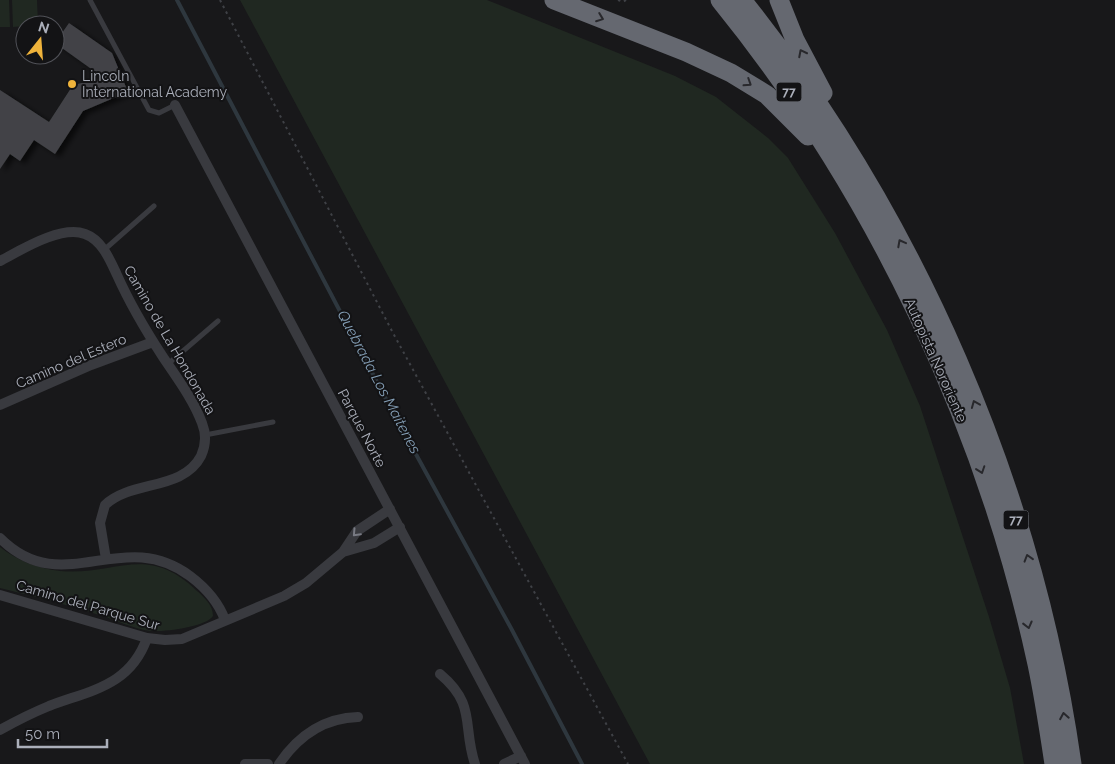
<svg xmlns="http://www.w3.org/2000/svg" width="1115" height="764" font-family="Raleway,sans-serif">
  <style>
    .green { fill: #202821 }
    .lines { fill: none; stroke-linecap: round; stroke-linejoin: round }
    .stream { stroke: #2e373e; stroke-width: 4 }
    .building { fill: #424347; filter: url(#shadow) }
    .path { stroke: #3f4146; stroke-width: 2; stroke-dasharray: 2.5 4; stroke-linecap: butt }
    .lane { stroke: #393a3f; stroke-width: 5 }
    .street { stroke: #393a3f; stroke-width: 10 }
    .highway { stroke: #656870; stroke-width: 19 }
    .oneway { stroke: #28282c }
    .oneway2 { stroke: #787a83 }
    .poi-dot { fill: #efb33b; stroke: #131315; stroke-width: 2 }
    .labels { text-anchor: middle; stroke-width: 4; stroke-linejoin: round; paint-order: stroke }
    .shield { fill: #131315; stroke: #7d8088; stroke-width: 1 }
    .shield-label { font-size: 12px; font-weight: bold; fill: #abafba }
    .poi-label { font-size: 14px; fill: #abafba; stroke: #131315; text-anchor: start }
    .street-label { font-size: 14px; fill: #abafba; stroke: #131315 }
    .water-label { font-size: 15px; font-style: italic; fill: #839db4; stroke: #131315 }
  </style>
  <defs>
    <filter id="shadow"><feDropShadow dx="5" dy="3" stdDeviation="2.5" flood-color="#0009"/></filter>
  </defs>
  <rect width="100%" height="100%" fill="#18181a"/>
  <path class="green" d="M 0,0 L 9,0 L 10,27 L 0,27 Z
    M 12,0 L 37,0 L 38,25 L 13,27 Z
    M 240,0 L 487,0 L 675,76 L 716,97 L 768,138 L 788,158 L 835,233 L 887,330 L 920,406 L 989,617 L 1010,688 L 1024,764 L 650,764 Z
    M 0,547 C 18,561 37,568 60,571 C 116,576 147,542 197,591 C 204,597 213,605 213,616 C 206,627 164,632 151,631 C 133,629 114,619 96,614 C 65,604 32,596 0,588 Z"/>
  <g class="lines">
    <path class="stream" d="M 177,0 L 388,403 L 512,630 L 582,764"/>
  </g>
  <path class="building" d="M 69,23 L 112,53 L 128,92 L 83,111 L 55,154 L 34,140 L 20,161 L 10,154 L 0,169 L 0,90 L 49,122 L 73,85 L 104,78 L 55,43 Z"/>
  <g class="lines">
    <path class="path" d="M 220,0 L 393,333 L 628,764
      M 618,0 L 623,2 L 626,0"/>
    <path class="lane" d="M 90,0 L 149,110 L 159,113 L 175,105
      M 104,250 L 154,206
      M 168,364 L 218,321
      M 205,435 L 273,422"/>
    <path class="street" d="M 175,105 L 525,764
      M 0,261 C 21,250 61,225 85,234 C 102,240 110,260 117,275 C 130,304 146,331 163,357 C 177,378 193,399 202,423 C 206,433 206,445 201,456 C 183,491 131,480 105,505 L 100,523 L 106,559
      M 0,405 L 91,365 L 153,342
      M 0,538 C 63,601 121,525 190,576 C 206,588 218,601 225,620
      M 343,552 L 374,543 L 400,527
      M 0,595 L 147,638 L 165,640 L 182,639 L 284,596 L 306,583 L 343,552 L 357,531 L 390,509
      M 440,674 C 477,705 462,726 475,764
      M 0,730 C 16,721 32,713 49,706 C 91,690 130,686 147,638
      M 245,764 L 268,764
      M 279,764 C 298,736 324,718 358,717
      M 504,764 L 521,756"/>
    <path class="highway" d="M 554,0 L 686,52 L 731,73 L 767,95 L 808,136
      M 720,0 C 875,191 985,423 1037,664 C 1044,697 1049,731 1054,764
      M 742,0 C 916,218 1033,488 1072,764
      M 779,0 L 795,40 L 823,93"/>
  </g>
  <defs><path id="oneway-chevron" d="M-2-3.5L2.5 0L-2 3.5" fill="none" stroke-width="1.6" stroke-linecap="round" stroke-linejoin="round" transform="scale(1.25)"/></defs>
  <g class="oneway">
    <use href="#oneway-chevron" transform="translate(600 18) rotate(21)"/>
    <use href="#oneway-chevron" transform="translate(802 53) rotate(-117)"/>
    <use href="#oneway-chevron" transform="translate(748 83) rotate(33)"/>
    <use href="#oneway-chevron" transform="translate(901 243) rotate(-118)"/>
    <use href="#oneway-chevron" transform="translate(975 404) rotate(-112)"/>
    <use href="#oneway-chevron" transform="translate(981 470) rotate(71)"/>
    <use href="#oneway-chevron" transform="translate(1028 558) rotate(-107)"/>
    <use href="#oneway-chevron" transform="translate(1028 625) rotate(76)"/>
    <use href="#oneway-chevron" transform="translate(1064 716) rotate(-100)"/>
  </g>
  <use class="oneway2" href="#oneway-chevron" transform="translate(356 533) rotate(133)"/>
  <circle class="poi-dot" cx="72" cy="84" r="5"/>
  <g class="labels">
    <g class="shield">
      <rect x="776.5" y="82.5" width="25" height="19" rx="4"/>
      <rect x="1003.5" y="510.5" width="25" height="19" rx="4"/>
    </g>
    <g class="shield-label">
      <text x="789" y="96">77</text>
      <text x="1016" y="524">77</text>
    </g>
    <g class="poi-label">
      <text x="82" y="81">Lincoln<tspan x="82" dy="16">International Academy</tspan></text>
    </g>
    <g class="street-label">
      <text transform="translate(170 340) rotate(60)" y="5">Camino de La Hondonada</text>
      <text transform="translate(936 360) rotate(66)" y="5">Autopista Nororiente</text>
      <text transform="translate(71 361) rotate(-23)" y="5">Camino del Estero</text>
      <text transform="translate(362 428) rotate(62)" y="5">Parque Norte</text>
      <text transform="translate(88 605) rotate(16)" y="5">Camino del Parque Sur</text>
    </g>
    <g class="water-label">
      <text transform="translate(379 382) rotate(62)" y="5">Quebrada Los Maitenes</text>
    </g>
  </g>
  <g transform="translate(40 40) rotate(17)"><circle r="24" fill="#131315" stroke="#505157"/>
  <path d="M0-4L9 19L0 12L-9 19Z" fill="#efb33b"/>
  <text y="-8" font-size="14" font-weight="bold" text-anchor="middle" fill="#abafba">N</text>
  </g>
  <path d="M18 739v8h89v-8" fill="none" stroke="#abafba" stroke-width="2.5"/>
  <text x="25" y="739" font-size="15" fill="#abafba" stroke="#131315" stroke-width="4" paint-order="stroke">50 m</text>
</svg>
